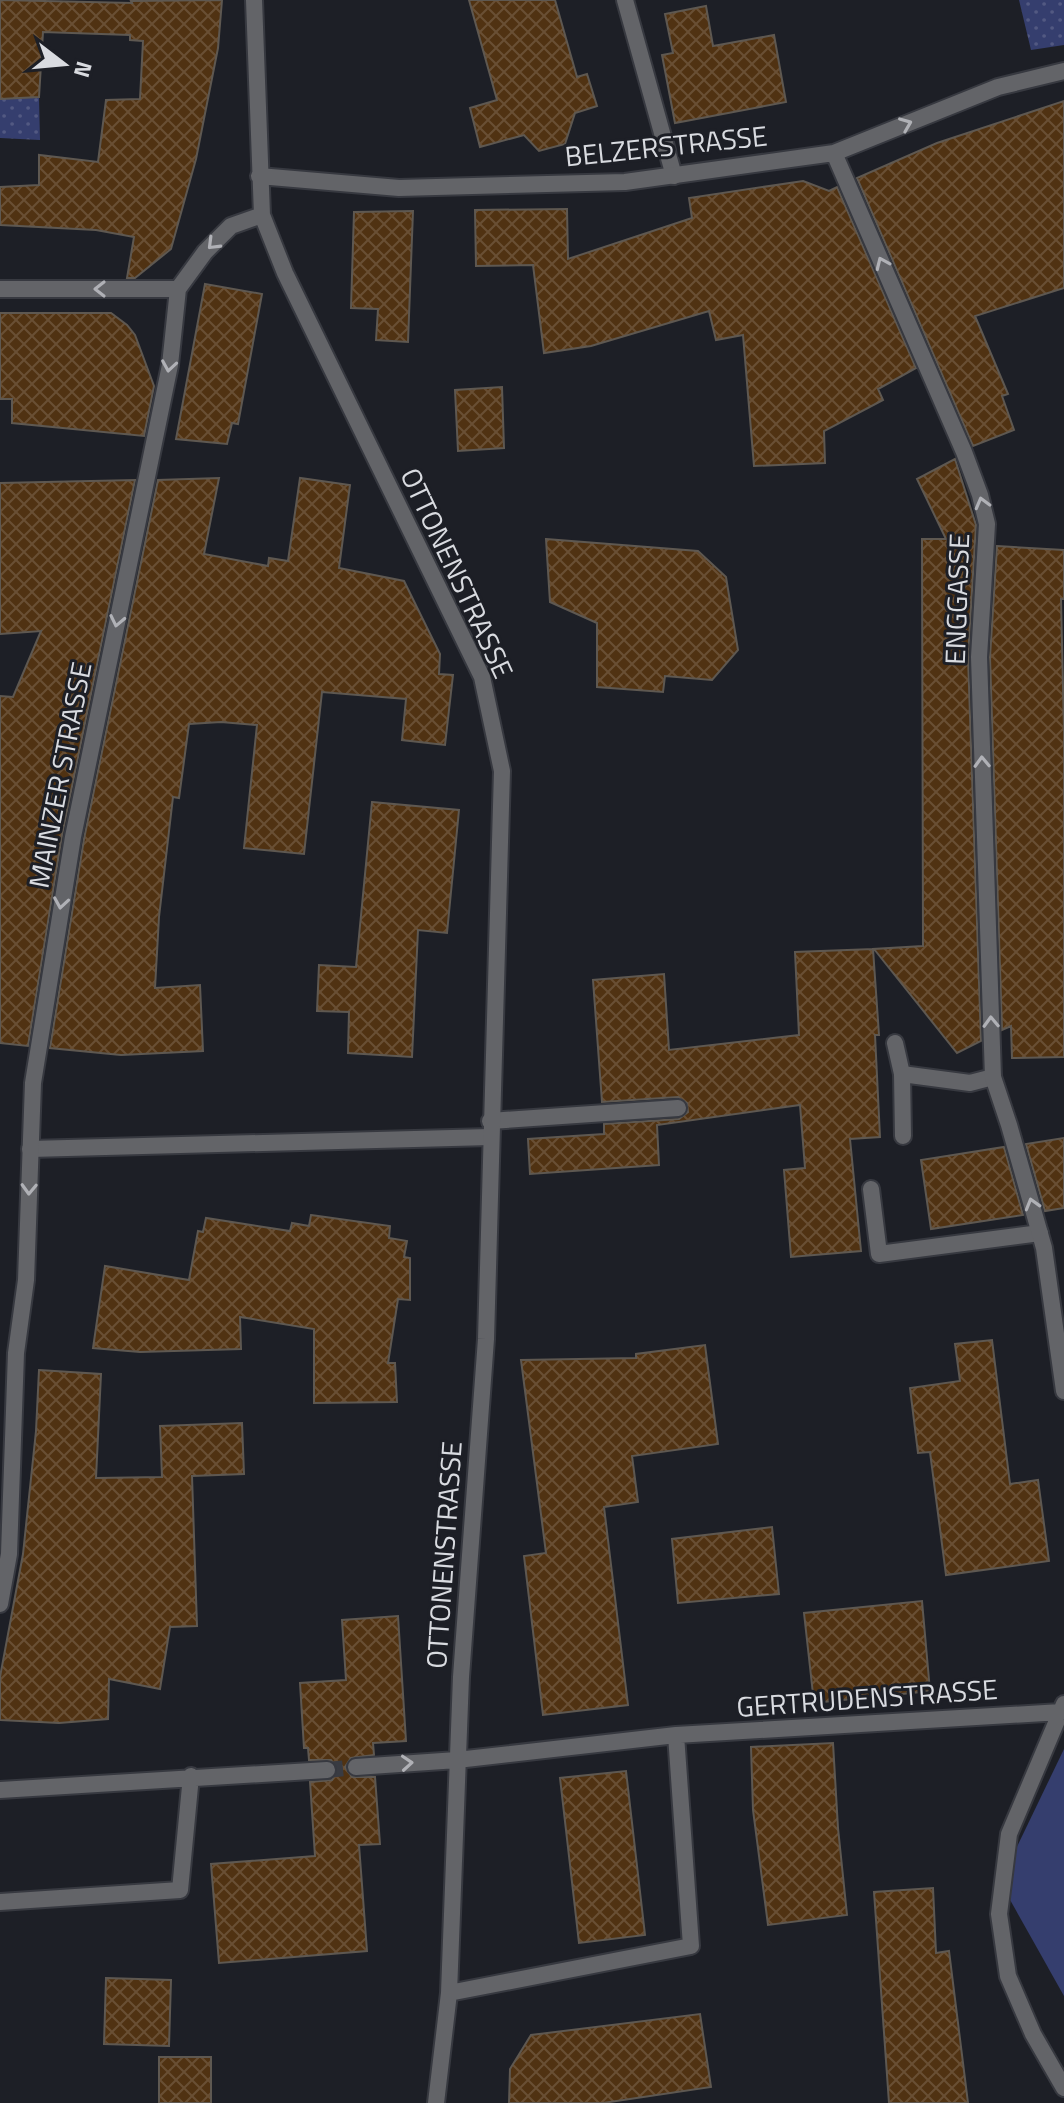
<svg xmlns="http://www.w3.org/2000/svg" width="1064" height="2103" font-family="'Titillium Web',sans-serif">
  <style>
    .green { fill: #353e6e }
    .garden { fill: url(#garden-dots) }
    .building { fill: url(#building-cross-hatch); stroke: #5e5851; stroke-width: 2 }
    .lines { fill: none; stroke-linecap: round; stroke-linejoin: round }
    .street-tunnel { stroke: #393b42; stroke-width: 16; stroke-dasharray: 16 8; stroke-linecap: butt }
    .lane-casing { stroke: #373940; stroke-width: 20 }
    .street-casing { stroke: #373940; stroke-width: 20 }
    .lane { stroke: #636468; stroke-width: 16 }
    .street { stroke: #636468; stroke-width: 16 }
    .oneway { stroke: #b0b1b6 }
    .labels { text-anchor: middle; stroke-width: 6; stroke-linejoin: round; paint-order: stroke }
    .street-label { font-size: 28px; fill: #d9dbe0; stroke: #1d1f26 }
  </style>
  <defs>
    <pattern id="garden-dots" width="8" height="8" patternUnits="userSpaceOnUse" patternTransform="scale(2)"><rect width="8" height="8" fill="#353e6e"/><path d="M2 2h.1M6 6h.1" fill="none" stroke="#525982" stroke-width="1.8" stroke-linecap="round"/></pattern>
    <pattern id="building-cross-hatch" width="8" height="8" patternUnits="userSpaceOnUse" patternTransform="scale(2)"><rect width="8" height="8" fill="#503212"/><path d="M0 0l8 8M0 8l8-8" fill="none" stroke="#694f34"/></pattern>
  </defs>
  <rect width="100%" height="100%" fill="#1d1f26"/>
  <path class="green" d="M 1064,1749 L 1064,1996 L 1000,1882 Z"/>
  <path class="garden" d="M 1019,0 L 1064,0 L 1064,45 L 1031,50 Z
    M 39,97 L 40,140 L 0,138 L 0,99 Z"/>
  <path class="building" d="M 0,0 L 132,3 L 131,1 L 222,0 L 218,48 L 196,159 L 171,249 L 135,278 L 127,278 L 134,237 L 96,230 L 0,225 L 0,187 L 39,185 L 39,155 L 98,162 L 106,100 L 140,99 L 143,41 L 130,40 L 130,35 L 43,32 L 39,97 L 0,99 Z
    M 469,0 L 555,0 L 577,77 L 587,74 L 597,106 L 575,113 L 565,144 L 539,151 L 524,135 L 480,147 L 470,108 L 497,100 Z
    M 706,6 L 713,46 L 774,35 L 786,102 L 675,123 L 662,55 L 673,53 L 665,14 Z
    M 1064,101 L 1064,288 L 975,316 L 1008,394 L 1002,396 L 1014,430 L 973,446 L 857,178 L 937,143 Z
    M 803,181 L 829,191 L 837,187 L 916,368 L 878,389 L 883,400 L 824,431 L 825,463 L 754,466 L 743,335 L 716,340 L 709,311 L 591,346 L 544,353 L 533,265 L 476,266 L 475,210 L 567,209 L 568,259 L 692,218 L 689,198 Z
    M 413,211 L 408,342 L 376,340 L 378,309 L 351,308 L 354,212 Z
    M 205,284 L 262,294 L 238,424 L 232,423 L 227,444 L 176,439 Z
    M 0,313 L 111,313 L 127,325 L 135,335 L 154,386 L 144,436 L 12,423 L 12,399 L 0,399 Z
    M 502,387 L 504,448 L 458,451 L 455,390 Z
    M 955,459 L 976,525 L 968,657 L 981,1041 L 957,1053 L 874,949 L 923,946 L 922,539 L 946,539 L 917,479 Z
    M 219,478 L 204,554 L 268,566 L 269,558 L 288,561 L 300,478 L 350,485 L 339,568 L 404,581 L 440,654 L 439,674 L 453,675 L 445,745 L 402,740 L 406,699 L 322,692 L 304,854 L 244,848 L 257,725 L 221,722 L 189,724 L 179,798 L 173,797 L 159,917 L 155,988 L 200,985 L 203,1051 L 121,1055 L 50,1048 L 84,839 L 158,480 Z
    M 135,480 L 62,835 L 28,1046 L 0,1043 L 0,696 L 13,697 L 41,631 L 0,634 L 0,483 Z
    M 546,539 L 698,551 L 726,577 L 738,650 L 712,680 L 665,676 L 663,692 L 597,687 L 597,623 L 550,602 Z
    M 997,546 L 1064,550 L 1064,599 L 1061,599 L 1064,730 L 1064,1057 L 1012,1058 L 1011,1026 L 1002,1030 L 990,657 Z
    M 372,802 L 459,810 L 447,933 L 418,930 L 412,1057 L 348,1053 L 349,1012 L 317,1011 L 319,965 L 356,967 Z
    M 873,949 L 879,1035 L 875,1035 L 880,1137 L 850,1139 L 861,1251 L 791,1257 L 784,1170 L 805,1168 L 800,1105 L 657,1125 L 659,1165 L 530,1174 L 528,1139 L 604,1134 L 604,1124 L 679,1119 L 688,1112 L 687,1103 L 678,1097 L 602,1102 L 593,980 L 664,974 L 669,1050 L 799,1035 L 795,952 Z
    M 1064,1138 L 1064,1208 L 1045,1211 L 1026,1144 Z
    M 1004,1147 L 1023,1215 L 931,1229 L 921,1160 Z
    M 311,1215 L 390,1226 L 389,1238 L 407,1241 L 404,1257 L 410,1258 L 410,1300 L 398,1299 L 388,1363 L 395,1363 L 397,1402 L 314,1403 L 314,1329 L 240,1317 L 241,1349 L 140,1352 L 93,1348 L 105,1266 L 189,1280 L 198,1231 L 203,1232 L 206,1218 L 290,1231 L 292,1223 L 309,1226 Z
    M 992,1340 L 1010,1484 L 1038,1480 L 1049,1561 L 946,1575 L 930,1452 L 918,1453 L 910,1388 L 960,1381 L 955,1344 Z
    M 705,1345 L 718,1444 L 632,1456 L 638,1502 L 604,1507 L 628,1705 L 543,1715 L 524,1556 L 546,1553 L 521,1360 L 636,1358 L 636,1354 Z
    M 39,1370 L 101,1374 L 96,1478 L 162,1477 L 160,1426 L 242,1423 L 244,1474 L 192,1476 L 197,1626 L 170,1627 L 160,1689 L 109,1679 L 108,1719 L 59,1723 L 0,1720 L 0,1677 L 23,1554 L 36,1431 Z
    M 772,1527 L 779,1594 L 678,1603 L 672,1539 Z
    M 922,1601 L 930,1691 L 814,1703 L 804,1613 Z
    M 398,1616 L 406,1741 L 373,1743 L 374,1755 L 351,1758 L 345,1767 L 352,1777 L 375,1777 L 380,1844 L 359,1845 L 367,1951 L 219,1963 L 211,1864 L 315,1856 L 310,1782 L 332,1780 L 338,1769 L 331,1760 L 309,1760 L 308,1748 L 304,1748 L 300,1683 L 346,1680 L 342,1620 Z
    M 833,1743 L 838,1828 L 847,1915 L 768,1925 L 753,1810 L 751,1747 Z
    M 626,1771 L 645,1935 L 579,1943 L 560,1778 Z
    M 933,1888 L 936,1953 L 949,1951 L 968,2103 L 889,2103 L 874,1892 Z
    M 106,1978 L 171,1980 L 169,2046 L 104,2044 Z
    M 700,2014 L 711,2087 L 603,2103 L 509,2103 L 510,2069 L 531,2035 Z
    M 159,2057 L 211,2057 L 211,2103 L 159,2103 Z"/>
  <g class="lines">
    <path class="street-tunnel" d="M 327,1770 L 356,1767"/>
    <g class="lane-casing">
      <path id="lane" d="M 625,0 L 674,176
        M 895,1043 L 902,1074
        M 490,1121 L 678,1108
        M 903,1136 L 902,1074 L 970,1083 L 993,1077
        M 30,1149 L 490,1137
        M 871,1189 L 879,1254 L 1040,1233"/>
    </g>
    <g class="street-casing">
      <path id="street" d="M 254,0 L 262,215 L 285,273 L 482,677 L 502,771 L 486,1339 L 461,1677 L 449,1993 L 436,2103
        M 834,153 L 964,452 L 980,495 L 987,524 L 979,657 L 993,1077 L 1009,1125 L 1044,1248 L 1064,1391
        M 259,176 L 399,188 L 625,182 L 834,153 L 998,87 L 1064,71
        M 0,289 L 178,289
        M 0,1604 L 9,1554 L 16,1353 L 26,1280 L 33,1083 L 73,837 L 170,365 L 178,289 L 205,252 L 231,226 L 262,215
        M 1064,1704 L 1009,1834 L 999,1914 L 1008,1976 L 1033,2034 L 1064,2088
        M 356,1767 L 457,1760 L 676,1735 L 1061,1712
        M 0,1790 L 327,1770
        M 0,1902 L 180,1890 L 191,1776
        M 449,1993 L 691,1946 L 676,1735"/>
    </g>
    <use href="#lane" class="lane"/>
    <use href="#street" class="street"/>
  </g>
  <defs><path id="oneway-chevron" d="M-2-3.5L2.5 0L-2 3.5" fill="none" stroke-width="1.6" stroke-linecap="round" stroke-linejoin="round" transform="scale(2)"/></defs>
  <g class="oneway">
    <use href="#oneway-chevron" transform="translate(906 124) rotate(-22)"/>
    <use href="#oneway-chevron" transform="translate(213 244) rotate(135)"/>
    <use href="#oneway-chevron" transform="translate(882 263) rotate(-114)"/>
    <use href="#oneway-chevron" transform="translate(100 289) rotate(180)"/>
    <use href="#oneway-chevron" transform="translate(169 366) rotate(99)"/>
    <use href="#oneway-chevron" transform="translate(982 503) rotate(-105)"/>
    <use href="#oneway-chevron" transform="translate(117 621) rotate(102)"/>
    <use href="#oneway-chevron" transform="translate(982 762) rotate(-92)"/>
    <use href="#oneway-chevron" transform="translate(61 903) rotate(99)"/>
    <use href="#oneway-chevron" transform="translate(991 1022) rotate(-92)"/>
    <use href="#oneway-chevron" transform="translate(29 1189) rotate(92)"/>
    <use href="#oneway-chevron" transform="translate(1032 1204) rotate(-106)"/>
    <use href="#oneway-chevron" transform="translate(407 1763) rotate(-4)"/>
  </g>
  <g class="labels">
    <g class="street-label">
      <text transform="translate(666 146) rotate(-6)" y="10">BELZERSTRASSE</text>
      <text transform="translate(457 573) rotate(65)" y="10">OTTONENSTRASSE</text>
      <text transform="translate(957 599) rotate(-88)" y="10">ENGGASSE</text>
      <text transform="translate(60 775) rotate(-79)" y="10">MAINZER STRASSE</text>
      <text transform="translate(444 1555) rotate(-86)" y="10">OTTONENSTRASSE</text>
      <text transform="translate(867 1698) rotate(-4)" y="10">GERTRUDENSTRASSE</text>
    </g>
  </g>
  <g transform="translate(64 64) rotate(106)" stroke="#1d1f26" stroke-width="6" paint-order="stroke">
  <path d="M0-6L14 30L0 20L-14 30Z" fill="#d9dbe0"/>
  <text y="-12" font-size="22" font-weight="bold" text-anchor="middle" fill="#d9dbe0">N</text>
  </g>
</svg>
